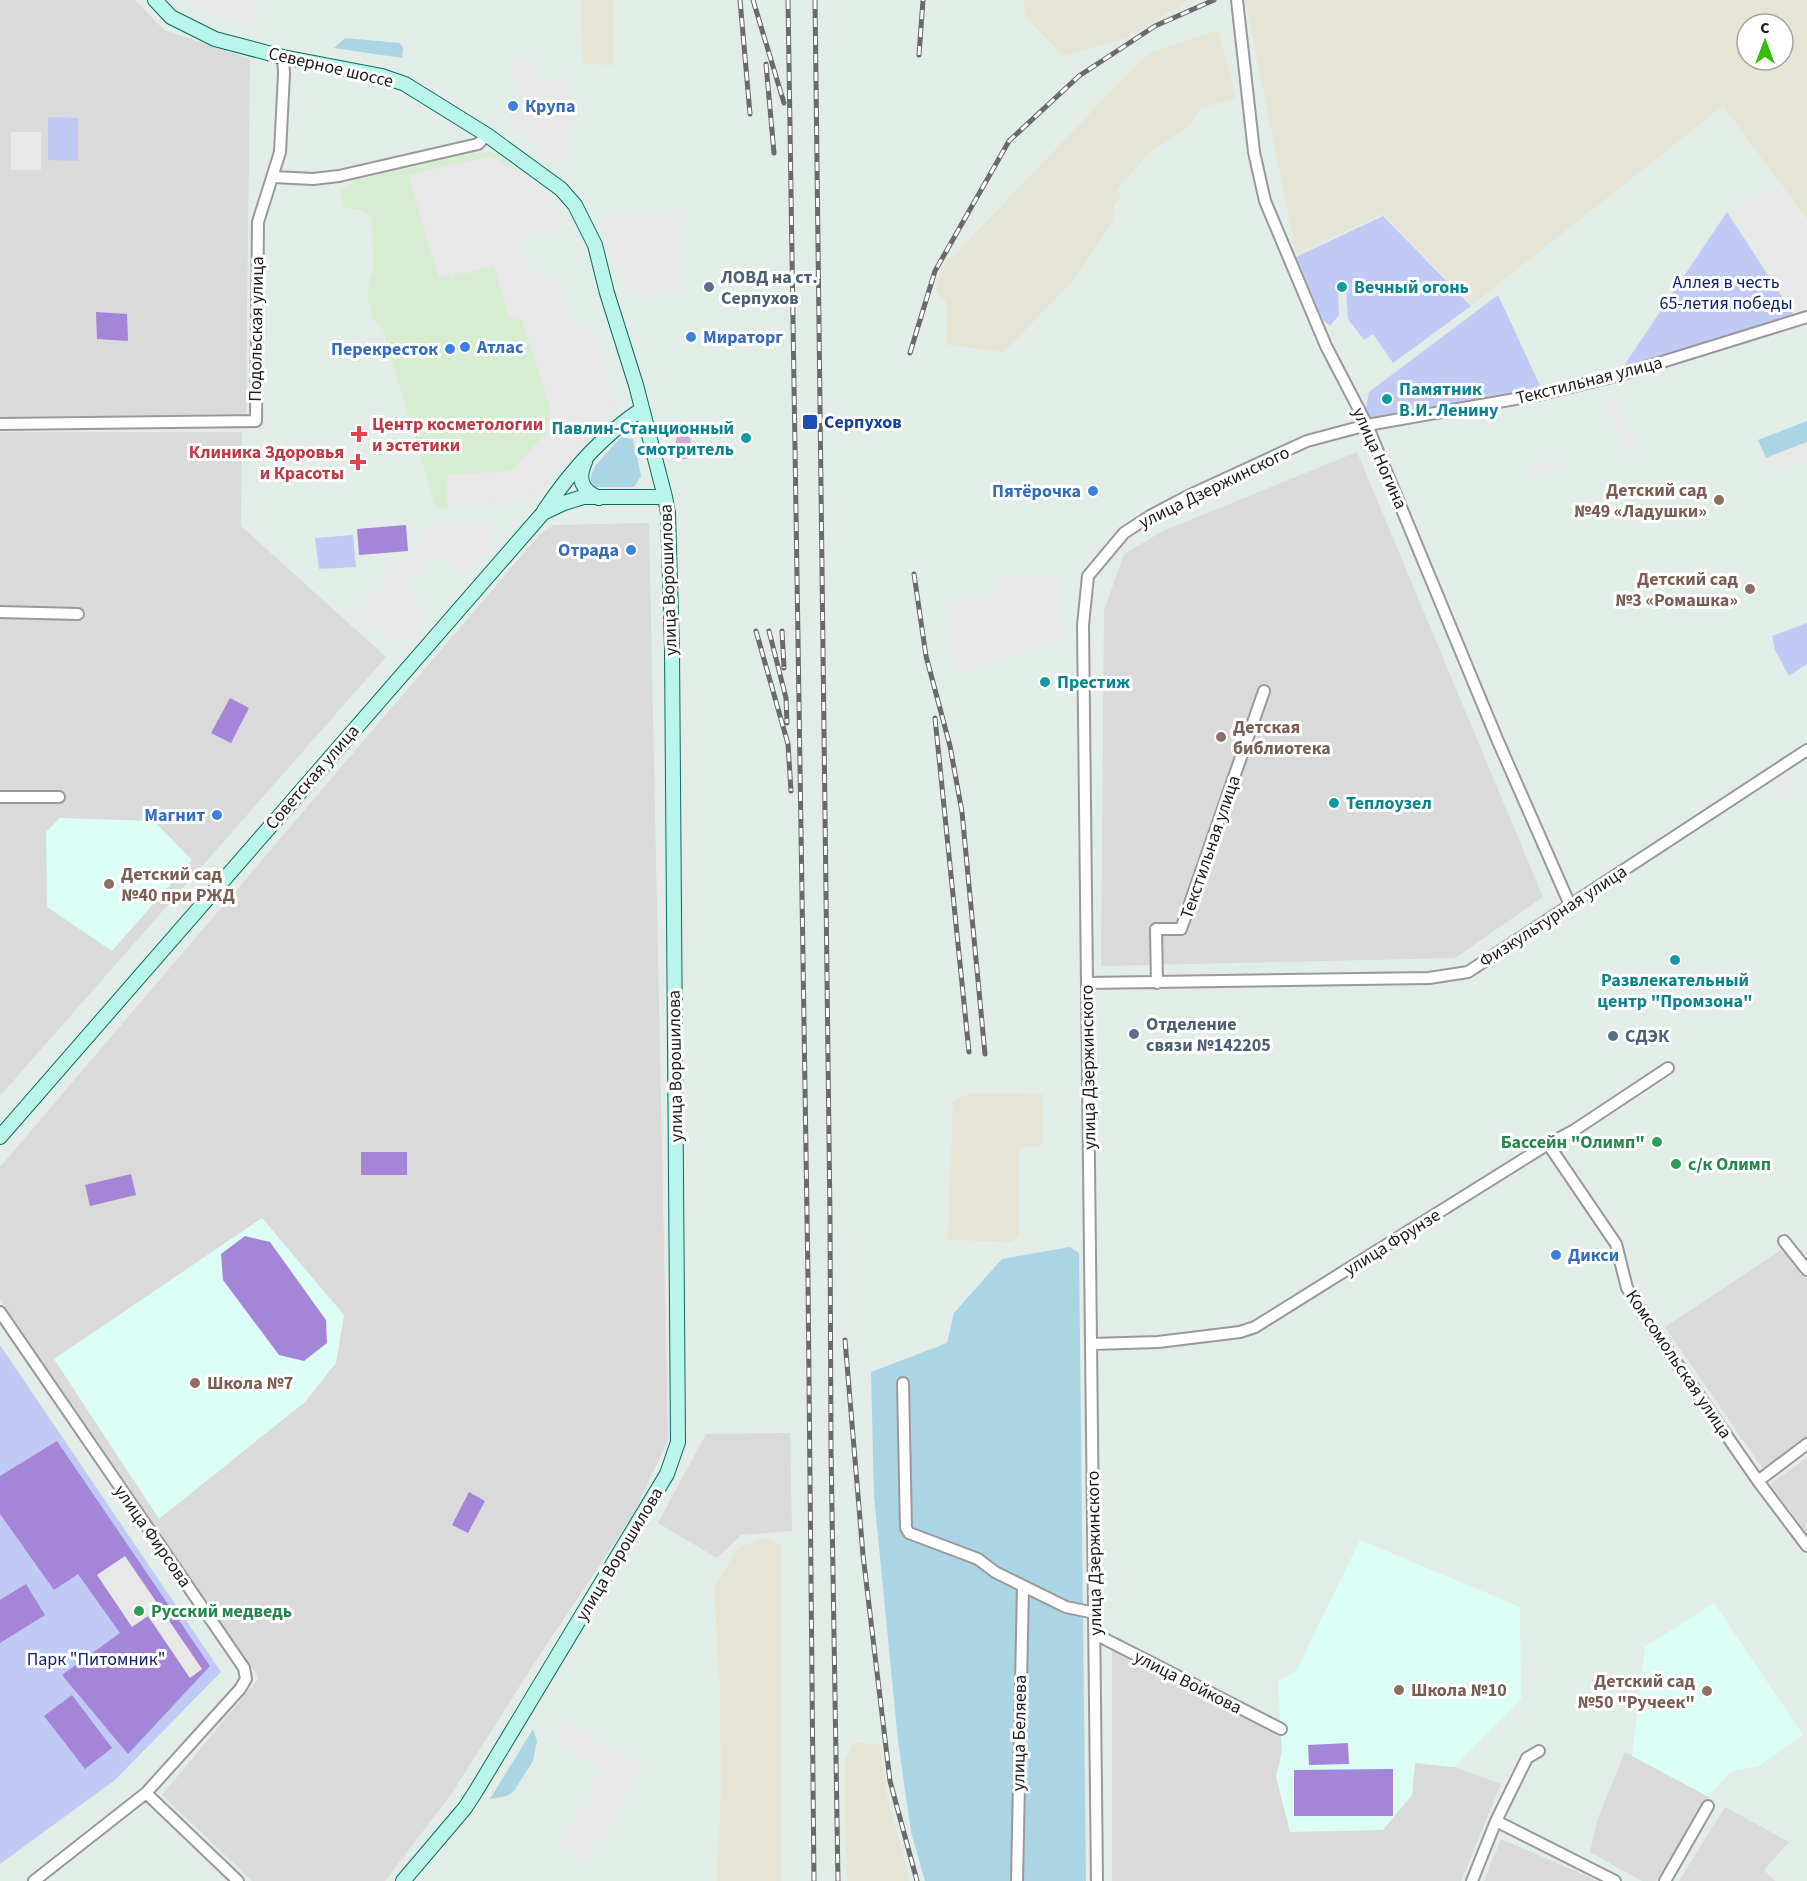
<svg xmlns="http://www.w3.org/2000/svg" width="1807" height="1881" font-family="'Source Sans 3',sans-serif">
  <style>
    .residential { fill: #d9dad9 }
    .commercial { fill: #d7edd2 }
    .industrial { fill: #e6e5d5; fill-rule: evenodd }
    .education { fill: #dcfdf5 }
    .grass { fill: #abd4e4 }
    .park { fill: #c1c9f5 }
    .pitch { fill: #a485d8 }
    .parking { fill: #e8e8e8 }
    .water { fill: #d8a5d8 }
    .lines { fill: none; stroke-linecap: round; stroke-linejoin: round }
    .street-casing { stroke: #999; stroke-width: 14 }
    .secondary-casing { stroke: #0c6b5f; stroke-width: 16 }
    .street { stroke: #fff; stroke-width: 10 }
    .secondary { stroke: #b9f5ea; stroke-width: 14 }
    .rail-casing { stroke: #6a6a6a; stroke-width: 5 }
    .rail { stroke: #fff; stroke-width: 3; stroke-dasharray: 9; stroke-linecap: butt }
    .shop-dot { fill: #3f7fe0; stroke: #fff; stroke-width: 2 }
    .service-dot { fill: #5c6f8a; stroke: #fff; stroke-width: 2 }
    .culture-dot { fill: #0f9aa8; stroke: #fff; stroke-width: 2 }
    .transit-dot { fill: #1a4fb4; stroke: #fff; stroke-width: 2 }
    .health-dot { fill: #e0444e; stroke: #fff; stroke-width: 2 }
    .education-dot { fill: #8d6e63; stroke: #fff; stroke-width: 2 }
    .leisure-dot { fill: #2e9e5b; stroke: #fff; stroke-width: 2 }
    .labels { text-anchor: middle; stroke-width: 6; stroke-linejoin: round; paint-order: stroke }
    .street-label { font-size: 18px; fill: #1c1c1c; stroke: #fff }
    .shop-label { font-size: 18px; font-weight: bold; fill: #366cbe; stroke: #fff; text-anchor: start }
    .service-label { font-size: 18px; font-weight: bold; fill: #4e5e75; stroke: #fff; text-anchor: start }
    .park-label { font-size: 18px; fill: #122072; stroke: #fff }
    .culture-label { font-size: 18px; font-weight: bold; fill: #0d838f; stroke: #fff; text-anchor: start }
    .transit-label { font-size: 18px; font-weight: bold; fill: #164399; stroke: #fff; text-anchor: start }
    .health-label { font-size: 18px; font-weight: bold; fill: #be3a42; stroke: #fff; text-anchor: start }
    .education-label { font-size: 18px; font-weight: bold; fill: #785e54; stroke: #fff; text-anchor: start }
    .leisure-label { font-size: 18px; font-weight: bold; fill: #27864d; stroke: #fff; text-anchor: start }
  </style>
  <rect width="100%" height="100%" fill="#e2ede7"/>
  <path class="residential" d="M 0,0 L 135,0 L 164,30 L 250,59 L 246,414 L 0,417 Z
    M 0,432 L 242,432 L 241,526 L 386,657 L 0,1096 Z
    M 1357,452 L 1543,897 L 1455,958 L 1101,966 L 1104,610 L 1124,554 L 1163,531 Z
    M 649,523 L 668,1440 L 633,1515 L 535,1662 L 452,1793 L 385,1881 L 252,1881 L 162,1795 L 259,1678 L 0,1299 L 0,1167 L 540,534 L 553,525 Z
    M 1784,1248 L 1807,1278 L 1807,1437 L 1763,1469 L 1665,1327 Z
    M 790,1433 L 792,1531 L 741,1535 L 717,1558 L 658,1523 L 706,1434 Z
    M 1807,1458 L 1807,1534 L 1770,1484 Z
    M 1112,1651 L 1281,1737 L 1282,1752 L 1276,1777 L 1412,1795 L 1415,1763 L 1454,1767 L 1501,1784 L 1461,1881 L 1112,1881 Z
    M 1625,1752 L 1709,1797 L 1656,1881 L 1642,1881 L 1590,1852 L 1598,1818 Z
    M 1725,1807 L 1789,1842 L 1764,1870 L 1775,1881 L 1679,1881 Z
    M 1501,1839 L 1598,1881 L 1484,1881 Z"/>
  <path class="commercial" d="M 490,152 L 498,154 L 552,200 L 564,224 L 517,240 L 525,263 L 567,288 L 562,293 L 567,312 L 577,326 L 594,327 L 617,406 L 537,495 L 511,503 L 498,501 L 492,505 L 436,509 L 382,327 L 373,320 L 367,294 L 370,276 L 373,272 L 372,217 L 360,210 L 344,208 L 340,191 L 348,187 L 353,181 L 467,154 Z"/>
  <path class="industrial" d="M 581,0 L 614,0 L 614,65 L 583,64 Z
    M 1024,0 L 1190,0 L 1126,38 L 1063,56 L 1026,17 Z
    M 1245,0 L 1807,0 L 1807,219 L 1723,106 L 1472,305 L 1383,214 L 1296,254 ZM 1747,24 L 1783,24 L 1783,60 L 1747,60 Z
    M 1218,30 L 1236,98 L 1201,108 L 1186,129 L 1153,149 L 1116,190 L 1122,196 L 1114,204 L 1113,222 L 1071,283 L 1004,352 L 947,345 L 946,302 L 936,291 L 942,268 L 1138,63 L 1152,52 Z
    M 970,1093 L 1043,1094 L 1042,1146 L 1019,1148 L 1019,1235 L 1012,1242 L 948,1240 L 953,1101 Z
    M 764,1538 L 781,1544 L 782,1881 L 717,1881 L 721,1787 L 720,1693 L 714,1586 L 739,1547 Z
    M 854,1742 L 880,1745 L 886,1792 L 910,1881 L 847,1881 L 845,1760 Z"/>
  <path class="education" d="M 60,818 L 154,821 L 192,860 L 112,951 L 47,907 L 46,832 Z
    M 262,1218 L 344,1315 L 336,1363 L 305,1402 L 159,1519 L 54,1359 Z
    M 1360,1540 L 1520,1607 L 1521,1699 L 1454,1767 L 1415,1763 L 1412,1795 L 1383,1830 L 1290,1832 L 1276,1777 L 1282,1752 L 1278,1681 L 1296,1671 Z
    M 1714,1603 L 1803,1735 L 1759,1766 L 1730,1772 L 1709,1797 L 1632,1756 L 1645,1647 Z"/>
  <path class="grass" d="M 345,38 L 400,43 L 403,48 L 402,58 L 334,48 Z
    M 1807,421 L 1807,442 L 1766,458 L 1758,440 Z
    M 621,437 L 633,439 L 641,476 L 634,487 L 595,487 L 591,482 L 591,476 L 595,466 Z
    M 1070,1247 L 1079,1253 L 1086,1881 L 925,1881 L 911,1832 L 898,1741 L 874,1496 L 871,1372 L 947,1343 L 954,1313 L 1002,1259 Z
    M 533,1729 L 537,1741 L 533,1761 L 514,1791 L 507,1796 L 490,1799 Z"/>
  <path class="park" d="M 48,117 L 78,118 L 78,161 L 48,160 Z
    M 1727,212 L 1796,318 L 1621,370 Z
    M 1383,216 L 1471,306 L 1393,363 L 1373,334 L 1364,340 L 1348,319 L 1346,290 L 1338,291 L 1339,315 L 1330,326 L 1323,320 L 1296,257 Z
    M 1498,295 L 1543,392 L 1363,423 L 1369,392 Z
    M 353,535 L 356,567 L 319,569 L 315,538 Z
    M 1807,623 L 1807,664 L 1789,676 L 1775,650 L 1772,636 Z
    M 0,1345 L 221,1672 L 115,1780 L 0,1864 Z"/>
  <path class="pitch" d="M 96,312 L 127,314 L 128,341 L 97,339 Z
    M 406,525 L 408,551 L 359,555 L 357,529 Z
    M 230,698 L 249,708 L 231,743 L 211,733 Z
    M 361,1152 L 407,1152 L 407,1175 L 361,1175 Z
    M 131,1174 L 136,1195 L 90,1206 L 85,1185 Z
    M 245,1236 L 270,1242 L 326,1320 L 327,1343 L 304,1361 L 279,1355 L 223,1280 L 221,1254 Z
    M 57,1441 L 210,1666 L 128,1754 L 62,1675 L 120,1633 L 78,1574 L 54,1590 L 0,1514 L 0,1476 Z
    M 469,1492 L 485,1501 L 468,1533 L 452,1525 Z
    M 26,1584 L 45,1615 L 0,1643 L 0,1600 Z
    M 72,1695 L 112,1748 L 85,1769 L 44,1716 Z
    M 1348,1743 L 1349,1764 L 1309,1765 L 1308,1745 Z
    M 1393,1769 L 1393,1816 L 1294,1816 L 1294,1770 Z"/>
  <path class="parking" d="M 183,0 L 259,0 L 254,25 L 215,17 Z
    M 532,57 L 540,80 L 572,79 L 571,149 L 563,165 L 508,125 L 523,103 L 511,63 Z
    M 11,132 L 41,132 L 41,170 L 11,170 Z
    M 491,156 L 521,173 L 552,200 L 564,224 L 517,240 L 525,263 L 567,288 L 562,293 L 567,312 L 577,326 L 594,327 L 617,406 L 537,495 L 511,503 L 498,501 L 492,505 L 447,508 L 447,475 L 508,471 L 514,468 L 547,432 L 550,419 L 549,403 L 522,321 L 515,316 L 509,318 L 494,266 L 460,275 L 459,272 L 454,273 L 455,277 L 451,278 L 449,275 L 439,278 L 408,175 Z
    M 1776,184 L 1807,226 L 1807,312 L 1798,315 L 1731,212 Z
    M 681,215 L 683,294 L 627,295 L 601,217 Z
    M 1616,396 L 1638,453 L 1626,454 L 1605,401 Z
    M 1807,442 L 1807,458 L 1772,473 L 1766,458 Z
    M 1559,458 L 1564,468 L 1532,478 L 1529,469 Z
    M 491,521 L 493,545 L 464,577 L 437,552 L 404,588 L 430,612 L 397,648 L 356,611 L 430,530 L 430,524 Z
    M 1007,576 L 1061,577 L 1063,641 L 1029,647 L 994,664 L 954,671 L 947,606 L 987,597 Z
    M 1789,762 L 1797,791 L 1789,795 L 1765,777 Z
    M 125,1556 L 202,1669 L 190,1678 L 148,1616 L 132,1627 L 97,1575 Z
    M 567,1722 L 642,1767 L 586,1861 L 560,1846 L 605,1769 L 556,1740 Z"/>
  <path class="water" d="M 683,433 L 690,438 L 692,449 L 688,458 L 682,460 C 674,453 673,443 679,434 Z"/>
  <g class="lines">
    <g class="street-casing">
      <path id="street" d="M 1237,0 L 1254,152 L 1265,201 L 1326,346 L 1367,425 L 1497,739 L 1570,905
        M 274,177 L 313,179 L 339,176 L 478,144 L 487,135
        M 0,424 L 256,421 L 258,222 L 280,152 L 284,74 L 283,57
        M 0,612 L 78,614
        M 0,797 L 59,797
        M 1087,983 L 1429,978 L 1468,972 L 1807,750
        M 1157,983 L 1156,929 L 1181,929 L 1264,691
        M 1548,1144 L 1616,1244 L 1627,1288 L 1651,1326 L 1758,1481 L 1807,1546
        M 1784,1241 L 1807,1270
        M 0,1312 L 244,1668 L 246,1679 L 240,1689 L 146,1793 L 34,1881
        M 1092,1344 L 1158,1342 L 1240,1332 L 1255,1327 L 1548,1144 L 1573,1131 L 1668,1068
        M 903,1383 L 906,1528 L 909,1533 L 978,1559 L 995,1572 L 1066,1607 L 1095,1613
        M 1758,1481 L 1807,1444
        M 1095,1634 L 1281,1729
        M 146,1793 L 238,1881
        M 1496,1821 L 1615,1881
        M 1017,1881 L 1023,1586
        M 1097,1881 L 1083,625 L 1088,576 L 1124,533 L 1150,516 L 1190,495 L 1307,441 L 1367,425 L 1538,395 L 1620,375 L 1807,317
        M 1472,1881 L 1496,1821 L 1527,1758 L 1539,1751
        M 1665,1881 L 1708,1806"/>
    </g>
    <g class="secondary-casing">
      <path id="secondary" d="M 155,0 L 171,17 L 215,39 L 283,57 L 382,76 L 405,84 L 487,135 L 561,189 L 575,205 L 595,245 L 607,293 L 636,385 L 665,497 L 668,513 L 672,649 L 678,1442 L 667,1474 L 476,1791 L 465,1808 L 403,1881
        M 585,462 C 577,479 582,491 599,498
        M 544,511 C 570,472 603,435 642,409
        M 0,1137 L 543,513 L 564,503 L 583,497 L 665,497"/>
    </g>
    <use href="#street" class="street"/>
    <use href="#secondary" class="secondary"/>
    <g class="rail-casing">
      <path id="rail" d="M 740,0 L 750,114
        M 753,0 L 784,103
        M 788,0 L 808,1279 L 814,1881
        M 815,0 L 830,1219 L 831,1450 L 838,1881
        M 919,55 L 923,0
        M 766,64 L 774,153
        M 910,353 L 935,271 L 1009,141 L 1079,76 L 1155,26 L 1214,0
        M 914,574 L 926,656 L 950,746 L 962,812 L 985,1054
        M 756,631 L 788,744 L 791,791
        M 769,631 L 786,698 L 787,723
        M 782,631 L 784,668
        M 935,718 L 969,1052
        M 845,1340 L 863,1555 L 890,1781 L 917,1881"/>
    </g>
    <use href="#rail" class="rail"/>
  </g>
  <g class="shop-dot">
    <circle cx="513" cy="106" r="6"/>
    <circle cx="691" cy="337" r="6"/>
    <circle cx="465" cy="347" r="6"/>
    <circle cx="450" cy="349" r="6"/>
    <circle cx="1093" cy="491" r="6"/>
    <circle cx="631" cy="550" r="6"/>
    <circle cx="217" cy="815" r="6"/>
    <circle cx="1556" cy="1255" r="6"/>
  </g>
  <g class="service-dot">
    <circle cx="709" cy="287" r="6"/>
    <circle cx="1134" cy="1034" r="6"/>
    <circle cx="1613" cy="1036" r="6"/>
  </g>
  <g class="culture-dot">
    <circle cx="1342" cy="287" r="6"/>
    <circle cx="1387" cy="399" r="6"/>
    <circle cx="746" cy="438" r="6"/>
    <circle cx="1045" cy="682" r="6"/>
    <circle cx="1334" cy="803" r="6"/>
    <circle cx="1675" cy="960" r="6"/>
  </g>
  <rect class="transit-dot" x="802" y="414" width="16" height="16" rx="3"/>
  <g class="health-dot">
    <path d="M356 425h6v6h6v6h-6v6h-6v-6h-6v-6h6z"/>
    <path d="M355 453h6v6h6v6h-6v6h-6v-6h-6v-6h6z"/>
  </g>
  <g class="education-dot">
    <circle cx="1719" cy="500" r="6"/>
    <circle cx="1750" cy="589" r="6"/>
    <circle cx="1221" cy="737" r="6"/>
    <circle cx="109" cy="884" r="6"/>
    <circle cx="195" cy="1383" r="6"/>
    <circle cx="1399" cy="1690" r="6"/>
    <circle cx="1707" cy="1691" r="6"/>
  </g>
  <g class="leisure-dot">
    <circle cx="1657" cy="1142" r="6"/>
    <circle cx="1676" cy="1164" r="6"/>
    <circle cx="139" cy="1611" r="6"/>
  </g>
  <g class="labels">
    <g class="street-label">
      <text transform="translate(331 67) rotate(13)" y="6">Северное шоссе</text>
      <text transform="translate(256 329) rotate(-89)" y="6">Подольская улица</text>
      <text transform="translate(1589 380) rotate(-14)" y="6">Текстильная улица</text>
      <text transform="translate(1380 458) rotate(66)" y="6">улица Ногина</text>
      <text transform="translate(1214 487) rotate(-26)" y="6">улица Дзержинского</text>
      <text transform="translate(668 580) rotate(-92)" y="6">улица Ворошилова</text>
      <text transform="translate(312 777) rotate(-49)" y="6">Советская улица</text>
      <text transform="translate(1210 847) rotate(-71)" y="6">Текстильная улица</text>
      <text transform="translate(1553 916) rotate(-33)" y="6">Физкультурная улица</text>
      <text transform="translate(675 1066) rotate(-91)" y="6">улица Ворошилова</text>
      <text transform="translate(1088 1067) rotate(-91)" y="6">улица Дзержинского</text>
      <text transform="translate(1392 1242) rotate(-32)" y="6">улица Фрунзе</text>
      <text transform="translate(1679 1364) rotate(56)" y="6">Комсомольская улица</text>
      <text transform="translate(153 1536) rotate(55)" y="6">улица Фирсова</text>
      <text transform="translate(1094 1553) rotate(-91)" y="6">улица Дзержинского</text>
      <text transform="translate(619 1554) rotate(-59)" y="6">улица Ворошилова</text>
      <text transform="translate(1188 1682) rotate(27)" y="6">улица Войкова</text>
      <text transform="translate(1019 1733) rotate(-89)" y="6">улица Беляева</text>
    </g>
    <g class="shop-label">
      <text x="525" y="112">Крупа</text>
      <text x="703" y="343">Мираторг</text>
      <text x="477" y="353">Атлас</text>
      <text x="438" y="355" text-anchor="end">Перекресток</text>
      <text x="1081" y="497" text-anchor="end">Пятёрочка</text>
      <text x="619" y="556" text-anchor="end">Отрада</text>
      <text x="205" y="821" text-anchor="end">Магнит</text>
      <text x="1568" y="1261">Дикси</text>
    </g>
    <g class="service-label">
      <text x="721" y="283">ЛОВД на ст.<tspan x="721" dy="21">Серпухов</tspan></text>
      <text x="1146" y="1030">Отделение<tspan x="1146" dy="21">связи №142205</tspan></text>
      <text x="1625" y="1042">СДЭК</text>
    </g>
    <g class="park-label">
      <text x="1726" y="288">Аллея в честь<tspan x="1726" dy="21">65-летия победы</tspan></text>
      <text x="96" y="1665">Парк "Питомник"</text>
    </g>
    <g class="culture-label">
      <text x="1354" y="293">Вечный огонь</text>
      <text x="1399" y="395">Памятник<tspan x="1399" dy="21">В.И. Ленину</tspan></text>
      <text x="734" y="434" text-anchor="end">Павлин-Станционный<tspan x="734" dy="21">смотритель</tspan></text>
      <text x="1057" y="688">Престиж</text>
      <text x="1346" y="809">Теплоузел</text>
      <text x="1675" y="986" text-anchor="middle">Развлекательный<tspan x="1675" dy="21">центр "Промзона"</tspan></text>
    </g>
    <g class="transit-label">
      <text x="824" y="428">Серпухов</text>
    </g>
    <g class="health-label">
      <text x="372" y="430">Центр косметологии<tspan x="372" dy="21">и эстетики</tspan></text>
      <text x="344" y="458" text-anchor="end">Клиника Здоровья<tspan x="344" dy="21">и Красоты</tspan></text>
    </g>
    <g class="education-label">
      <text x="1707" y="496" text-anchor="end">Детский сад<tspan x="1707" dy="21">№49 «Ладушки»</tspan></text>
      <text x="1738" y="585" text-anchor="end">Детский сад<tspan x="1738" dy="21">№3 «Ромашка»</tspan></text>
      <text x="1233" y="733">Детская<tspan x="1233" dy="21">библиотека</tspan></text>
      <text x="121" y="880">Детский сад<tspan x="121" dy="21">№40 при РЖД</tspan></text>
      <text x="207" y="1389">Школа №7</text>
      <text x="1695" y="1687" text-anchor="end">Детский сад<tspan x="1695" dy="21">№50 "Ручеек"</tspan></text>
      <text x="1411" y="1696">Школа №10</text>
    </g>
    <g class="leisure-label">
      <text x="1645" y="1148" text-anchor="end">Бассейн "Олимп"</text>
      <text x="1688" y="1170">с/к Олимп</text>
      <text x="151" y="1617">Русский медведь</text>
    </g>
  </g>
  <g transform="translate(1765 42)"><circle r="28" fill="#ffffff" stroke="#a4a4a4" stroke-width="1.5"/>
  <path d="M0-4.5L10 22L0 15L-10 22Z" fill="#35bc0d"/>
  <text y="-9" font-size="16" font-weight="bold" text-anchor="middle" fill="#1c1c1c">С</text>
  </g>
</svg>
